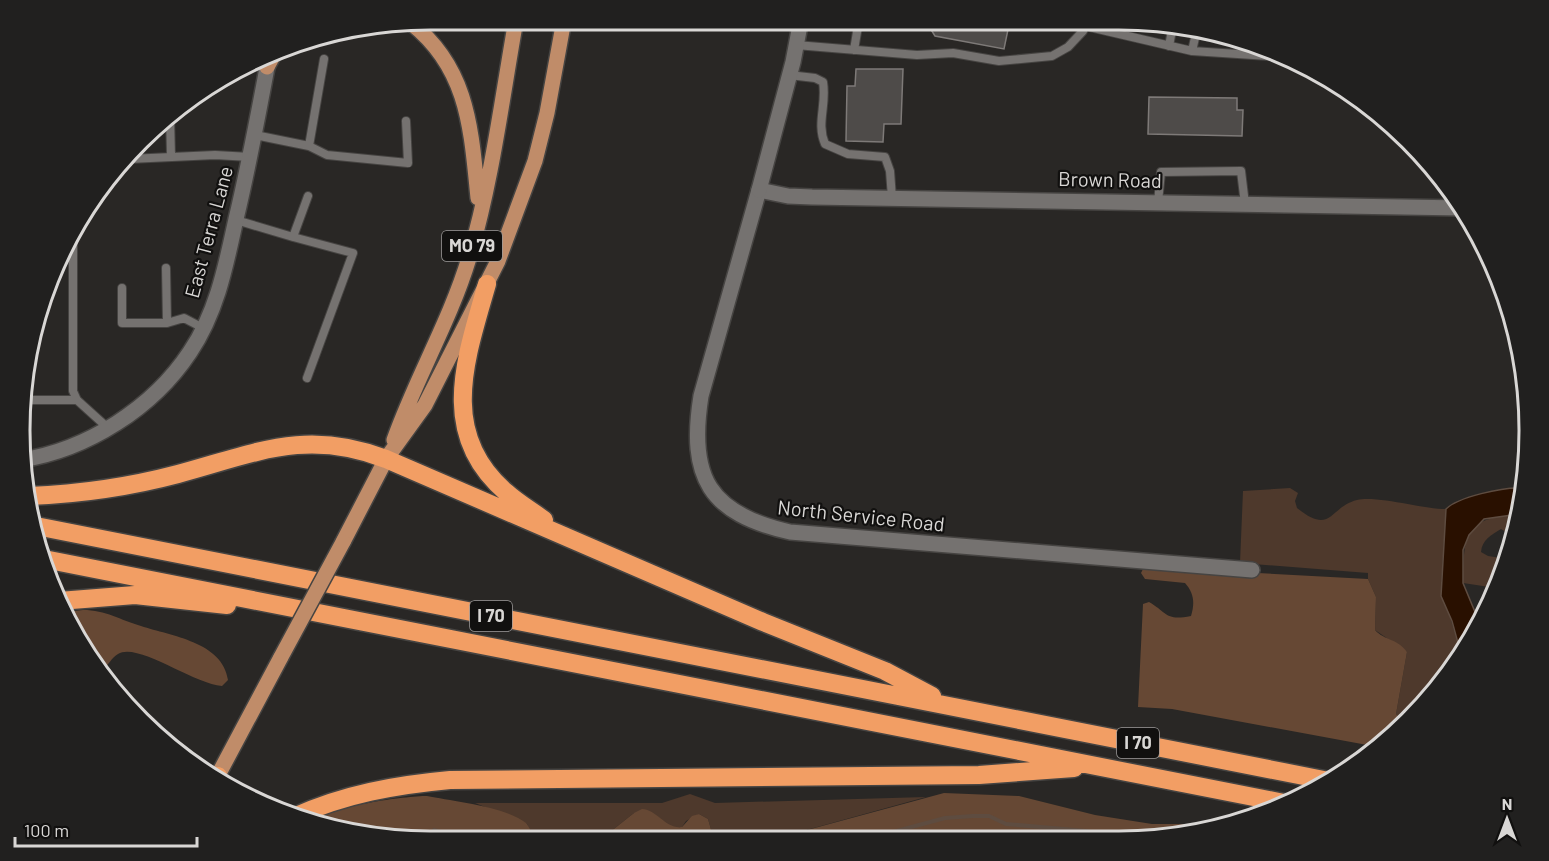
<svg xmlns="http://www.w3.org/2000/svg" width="1549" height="861" font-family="Barlow,sans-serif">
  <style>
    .green { fill: #4e392c }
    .forest { fill: #664834 }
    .water { fill: #291000; stroke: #5e4c40; stroke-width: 1.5 }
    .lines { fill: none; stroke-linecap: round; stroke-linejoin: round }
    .stream { stroke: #5e4c40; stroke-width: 4 }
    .building { fill: #4e4b49; stroke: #7e7a78; stroke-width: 1.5 }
    .service-casing { stroke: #464442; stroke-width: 10 }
    .minor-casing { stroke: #464442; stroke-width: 18 }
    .tertiary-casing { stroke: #464442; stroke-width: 18 }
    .primary-casing { stroke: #464442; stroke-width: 18 }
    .motorway-casing { stroke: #464442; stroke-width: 21 }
    .service { stroke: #757270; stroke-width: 8 }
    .minor { stroke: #757270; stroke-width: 15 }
    .tertiary { stroke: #757270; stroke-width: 15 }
    .primary { stroke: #c08c69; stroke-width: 15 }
    .motorway { stroke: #f29e64; stroke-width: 18 }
    .primary-bridge-casing { stroke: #464442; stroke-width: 18; stroke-linecap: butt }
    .primary-bridge { stroke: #c08c69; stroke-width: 15 }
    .labels { text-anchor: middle; stroke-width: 4.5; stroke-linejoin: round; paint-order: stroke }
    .shield { fill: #11100f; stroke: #9d9b9a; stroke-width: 1.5 }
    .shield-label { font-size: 18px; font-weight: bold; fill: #d9d7d5 }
    .street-label { font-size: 20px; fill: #d9d7d5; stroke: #11100f }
    .rim { fill: none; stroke: #d9d7d5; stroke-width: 3 }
  </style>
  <rect width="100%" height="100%" fill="#292725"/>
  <path class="green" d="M 1290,488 L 1298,493 L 1295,501 L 1297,508 C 1332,536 1329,507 1357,500 C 1376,495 1423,509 1446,509 L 1441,587 L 1461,654 L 1405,724 L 1396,714 L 1407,652 L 1375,630 L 1376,597 L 1368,579 L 1368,573 L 1240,563 L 1243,491 Z
    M 1519,514 L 1514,537 L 1501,529 C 1491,535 1482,540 1481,552 L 1488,556 L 1508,559 L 1496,588 L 1463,583 C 1464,533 1465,518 1519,514 Z
    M 690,794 L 715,803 L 926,797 L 774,839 L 714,840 L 708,819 L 699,814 L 686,821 L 682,827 L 674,828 L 634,813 L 600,840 L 534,840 L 527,824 L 475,803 L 662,803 Z"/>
  <path class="forest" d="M 1144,567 L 1368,579 L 1376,597 L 1375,630 C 1385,641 1397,638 1407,652 L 1396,714 L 1405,724 L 1378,747 L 1172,709 L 1138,707 L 1143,604 L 1149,602 C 1168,613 1165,621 1191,616 C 1195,603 1194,593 1185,583 L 1145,579 L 1141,573 Z
    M 83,610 C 106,610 120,620 141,626 C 171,636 223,642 228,680 L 222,686 C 193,684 138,642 118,654 C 112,657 108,666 102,670 L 66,612 Z
    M 944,793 L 1019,796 L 1095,815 L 1152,824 L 1195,824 L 1212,829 L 1172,838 L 1022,839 L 982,834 L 936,839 L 774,839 Z
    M 427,796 C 452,801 507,807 526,823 C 530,827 532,835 534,840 L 415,841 C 392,831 334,836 317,821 C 329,806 406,796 427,796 Z
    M 642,809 C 658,810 665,829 682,827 L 692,816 L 699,814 L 708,819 L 714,840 L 600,840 L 634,813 Z"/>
  <path class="water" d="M 1521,488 L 1525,490 L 1519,514 L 1484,519 L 1469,535 L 1463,550 L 1463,583 L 1480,624 L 1461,654 L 1452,621 L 1441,596 L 1446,509 C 1458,497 1503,487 1521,488 Z"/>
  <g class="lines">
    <path class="stream" d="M 434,830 L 466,840
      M 867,839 L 945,818 L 973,816 L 989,816 L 1006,824 L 1086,831 L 1122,838"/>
  </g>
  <path class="building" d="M 925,20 L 1010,20 L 1004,49 L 935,36 Z
    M 856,69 L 903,69 L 901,124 L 884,124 L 883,142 L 846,141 L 847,86 L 855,86 Z
    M 1149,97 L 1237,98 L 1237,110 L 1243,110 L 1242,136 L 1148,134 Z"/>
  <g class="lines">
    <g class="service-casing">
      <path id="service" d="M 1085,26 L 1192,51 L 1282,57
        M 1121,34 L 1123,20
        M 796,45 L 917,55 L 953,53 L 999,61 L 1052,56 L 1068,47 L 1083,31 L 1088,20
        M 1169,46 L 1173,25
        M 854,50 L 859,20
        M 1192,51 L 1197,29
        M 789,75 L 815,78 L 823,82 C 827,105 816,123 825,144 L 848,154 L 885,157 L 890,171 L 892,198
        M 170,115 L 171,157
        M 255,135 L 309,146 L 327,155 L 408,163 L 406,121
        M 309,146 L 324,59
        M 129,159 L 215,155 L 250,157
        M 1158,202 L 1161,172 L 1241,171 L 1245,204
        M 236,220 L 293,237 L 308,196
        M 73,237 L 73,391 L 77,400 L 108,428
        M 293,237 L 353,253 L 307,378
        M 166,268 L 167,323
        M 122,288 L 122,323 L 167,323 L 184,318 L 203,328
        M 26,400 L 77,400"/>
    </g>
    <g class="minor-casing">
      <path id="minor" d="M 1252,570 L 790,532 C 709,514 688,477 701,396 L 759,190 L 788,196 L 812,197 L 1462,208"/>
    </g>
    <g class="tertiary-casing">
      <path id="tertiary" d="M 759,190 L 793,62 L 801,20
        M 21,460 C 87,450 153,408 190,352 C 217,312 226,265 236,219 C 249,165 259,111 269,57"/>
    </g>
    <g class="primary-casing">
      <path id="primary" d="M 411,23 C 469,69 471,130 478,198
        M 267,67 L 274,54
        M 394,440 C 416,378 450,321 469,258 C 492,181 502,98 516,20
        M 343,542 L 386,459 L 425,405 L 498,261 L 535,161 L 547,113 L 564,20
        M 216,779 L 281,657"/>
    </g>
    <g class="motorway-casing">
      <path id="motorway" d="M 487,284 C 466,358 437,434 507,493 C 518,503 532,511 544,520
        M 29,496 C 80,494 129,487 178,474 C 256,453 306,428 386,459 L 763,622 L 885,671 L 932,696
        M 36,526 L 1329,781
        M 44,559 L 1284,803
        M 59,601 L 135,595 L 227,605
        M 215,778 L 218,776
        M 294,817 C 344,794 396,785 450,780 L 979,775 L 1074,768"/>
    </g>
    <use href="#service" class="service"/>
    <use href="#minor" class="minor"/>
    <use href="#tertiary" class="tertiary"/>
    <use href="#primary" class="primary"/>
    <use href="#motorway" class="motorway"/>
    <g class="primary-bridge-casing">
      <path id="primary-bridge" d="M 281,657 L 343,542"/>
    </g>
    <use href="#primary-bridge" class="primary-bridge"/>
  </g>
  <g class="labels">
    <g class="shield">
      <rect x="442" y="231" width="60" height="30" rx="4.5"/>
      <rect x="470" y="601" width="42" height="30" rx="4.5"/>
      <rect x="1117" y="728" width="42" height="30" rx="4.5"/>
    </g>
    <g class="shield-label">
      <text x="472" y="252">MO 79</text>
      <text x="491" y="622">I 70</text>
      <text x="1138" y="749">I 70</text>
    </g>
    <g class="street-label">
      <text transform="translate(1110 180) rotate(1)" y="7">Brown Road</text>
      <text transform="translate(209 232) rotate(-75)" y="7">East Terra Lane</text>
      <text transform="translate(861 516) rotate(6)" y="7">North Service Road</text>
    </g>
  </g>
  <path d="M0 0H1549V861H0ZM430 30H1119A400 400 0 0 1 1519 430V431A400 400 0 0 1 1119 831H430A400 400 0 0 1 30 431V430A400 400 0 0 1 430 30Z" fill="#21201f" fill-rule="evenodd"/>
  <path class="rim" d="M430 30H1119A400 400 0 0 1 1519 430V431A400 400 0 0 1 1119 831H430A400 400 0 0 1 30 431V430A400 400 0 0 1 430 30Z"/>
  <g transform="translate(1507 819)" stroke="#11100f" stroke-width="4.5" paint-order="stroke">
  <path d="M0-4.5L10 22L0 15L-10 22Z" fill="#d9d7d5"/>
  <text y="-9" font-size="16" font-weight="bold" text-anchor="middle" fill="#d9d7d5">N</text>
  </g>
  <path d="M15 837v9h182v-9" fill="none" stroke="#d9d7d5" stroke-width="3"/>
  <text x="24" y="837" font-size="18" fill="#d9d7d5" stroke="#11100f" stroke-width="4.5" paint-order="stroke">100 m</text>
</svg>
